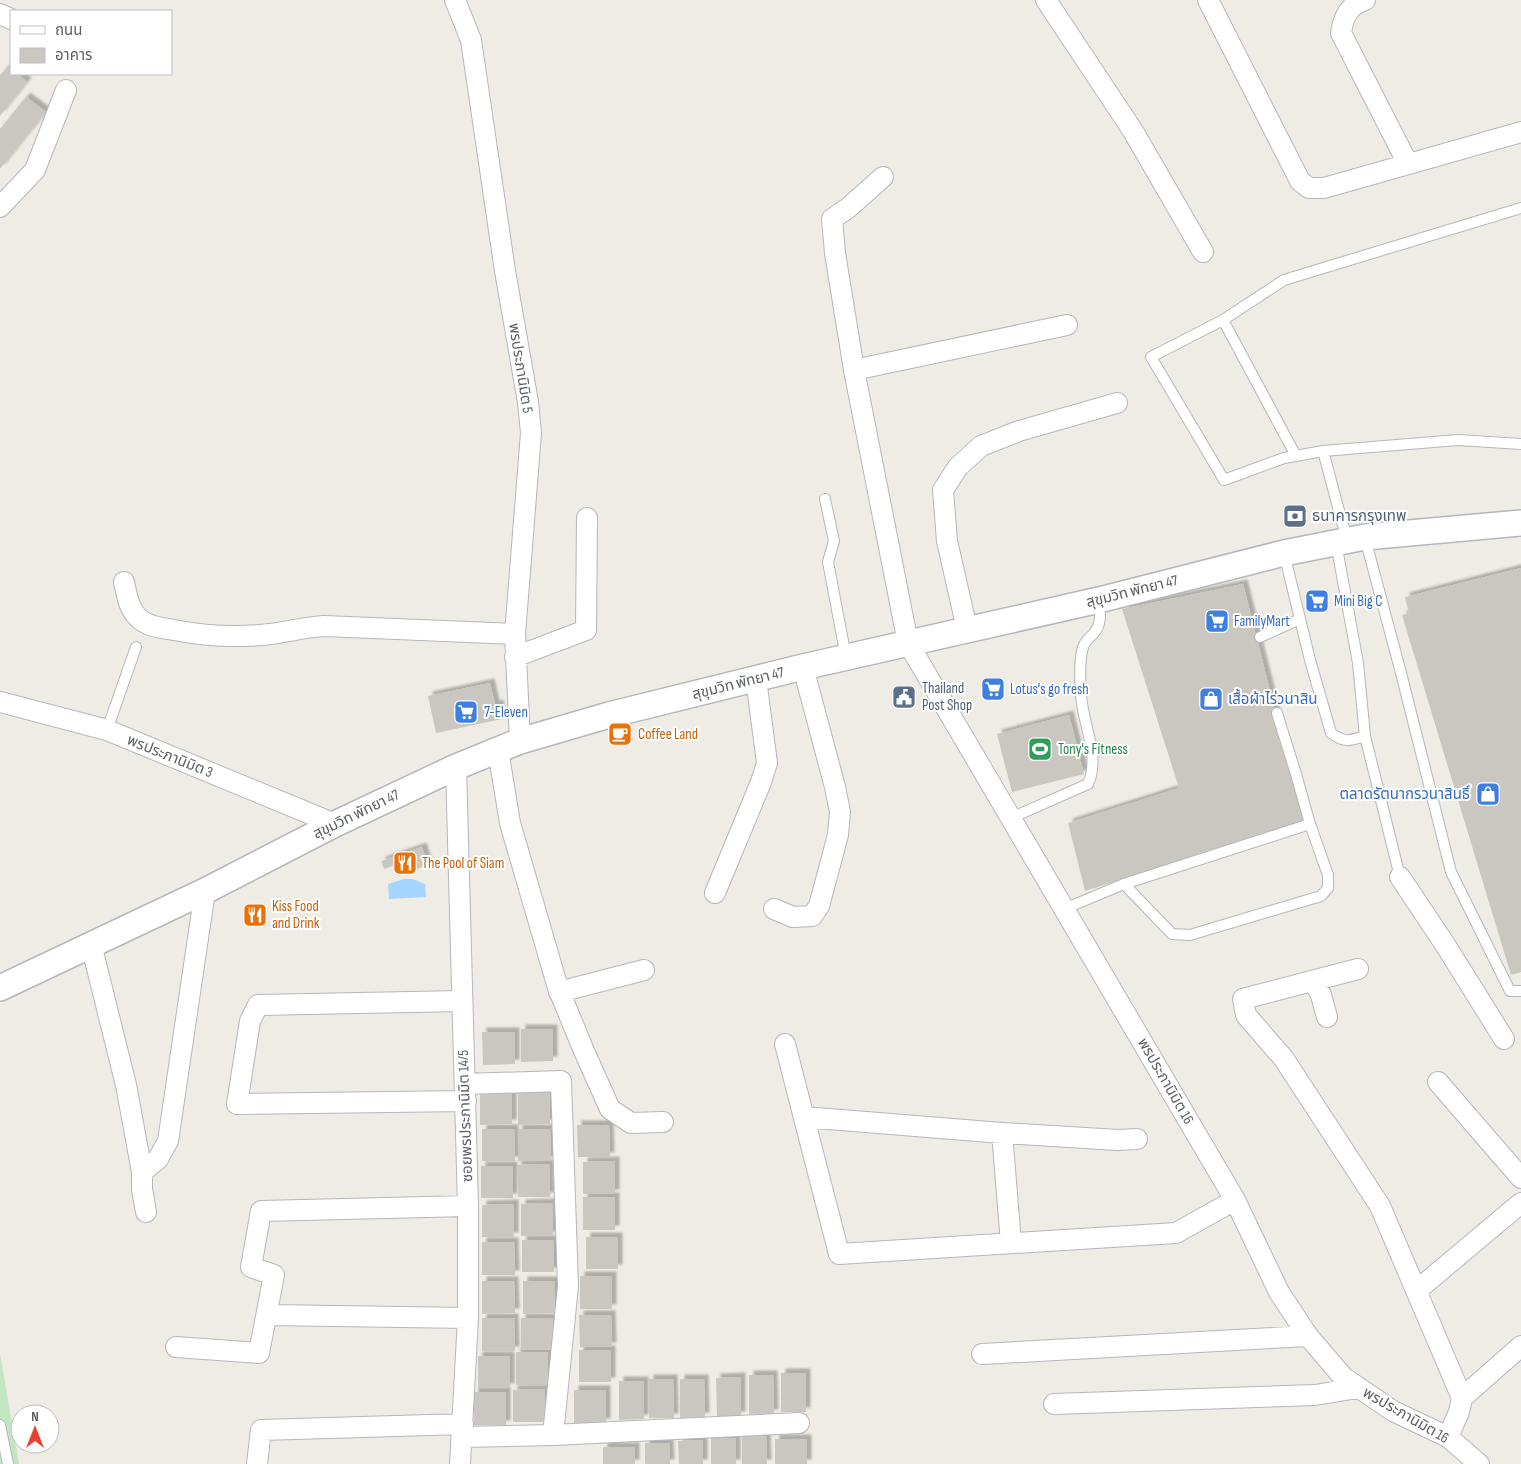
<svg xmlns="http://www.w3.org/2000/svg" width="1521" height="1464" font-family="'Sofia Sans Condensed','Noto Sans Thai',sans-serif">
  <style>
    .green { fill: #c1e6c1 }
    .water { fill: #a4d5fe }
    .building { fill: #cac7c1; filter: url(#shadow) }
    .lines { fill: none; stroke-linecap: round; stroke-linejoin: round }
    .service-casing { stroke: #b4b7bb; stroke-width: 12 }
    .minor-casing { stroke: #b4b7bb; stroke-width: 22 }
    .tertiary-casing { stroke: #b4b7bb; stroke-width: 28 }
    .service { stroke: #fff; stroke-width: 10 }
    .minor { stroke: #fff; stroke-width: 20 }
    .tertiary { stroke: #fff; stroke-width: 25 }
    .labels { text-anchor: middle; stroke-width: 4; stroke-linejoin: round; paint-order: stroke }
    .street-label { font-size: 15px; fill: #5c6064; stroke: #fff }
    .service-label { font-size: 15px; fill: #4e5e75; stroke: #fff; text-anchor: start }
    .shop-label { font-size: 15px; fill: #366cbe; stroke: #fff; text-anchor: start }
    .food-label { font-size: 15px; fill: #c56008; stroke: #fff; text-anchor: start }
    .leisure-label { font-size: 15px; fill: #27864d; stroke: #fff; text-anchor: start }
  </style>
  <defs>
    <filter id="shadow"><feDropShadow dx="4.5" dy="-4.5" stdDeviation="1" flood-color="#0004"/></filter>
  </defs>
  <rect width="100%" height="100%" fill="#eeece4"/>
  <path class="green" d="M 0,1354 L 19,1464 L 0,1464 Z"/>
  <path class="water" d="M 404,879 L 412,879 L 425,884 L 426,897 L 389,899 L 388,884 Z"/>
  <path class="building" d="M 8,66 L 11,69 L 11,74 L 18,74 L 27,82 L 0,116 L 0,75 Z
    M 26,97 L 46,112 L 0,169 L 0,129 Z
    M 1521,568 L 1521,972 L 1511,975 L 1402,615 L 1409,613 L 1405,597 Z
    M 1243,584 L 1303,822 L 1085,891 L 1068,823 L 1179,788 L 1122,609 Z
    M 490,683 L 495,705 L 499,704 L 502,719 L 436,733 L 428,696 Z
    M 1069,715 L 1084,774 L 1012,792 L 997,734 Z
    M 422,847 L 428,865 L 400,875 L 396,865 L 384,869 L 381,861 Z
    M 521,1029 L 553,1029 L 553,1061 L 521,1062 Z
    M 482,1032 L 515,1032 L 515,1064 L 483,1065 Z
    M 480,1092 L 512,1092 L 512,1124 L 480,1125 Z
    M 518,1092 L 550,1092 L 550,1124 L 518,1125 Z
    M 577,1125 L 609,1125 L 610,1157 L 578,1157 Z
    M 482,1129 L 514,1129 L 515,1161 L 482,1161 Z
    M 518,1129 L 550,1129 L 551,1161 L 518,1161 Z
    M 615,1161 L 615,1194 L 583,1194 L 583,1162 Z
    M 549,1164 L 550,1197 L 518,1197 L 517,1165 Z
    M 481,1166 L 513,1166 L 513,1198 L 481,1198 Z
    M 583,1197 L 615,1197 L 615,1230 L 583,1230 Z
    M 553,1203 L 553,1236 L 521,1236 L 521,1204 Z
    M 514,1204 L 514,1237 L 482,1237 L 482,1205 Z
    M 586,1237 L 618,1237 L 618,1269 L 586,1269 Z
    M 522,1240 L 554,1240 L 554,1272 L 522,1272 Z
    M 482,1242 L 514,1242 L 515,1275 L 482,1275 Z
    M 580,1276 L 612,1276 L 612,1309 L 580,1309 Z
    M 482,1281 L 514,1281 L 515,1313 L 482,1314 Z
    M 523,1281 L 555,1281 L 555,1313 L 523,1314 Z
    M 579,1315 L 611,1315 L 612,1347 L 580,1347 Z
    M 482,1318 L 514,1318 L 515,1351 L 482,1351 Z
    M 521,1318 L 553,1318 L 553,1350 L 521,1350 Z
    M 579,1350 L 611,1350 L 611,1382 L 579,1382 Z
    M 516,1352 L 548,1352 L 548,1385 L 516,1385 Z
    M 478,1356 L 510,1356 L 510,1388 L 478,1388 Z
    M 781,1373 L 806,1373 L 806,1412 L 781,1412 Z
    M 749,1375 L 773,1375 L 774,1414 L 749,1414 Z
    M 741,1377 L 741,1416 L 717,1416 L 716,1378 Z
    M 649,1379 L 673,1379 L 674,1418 L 649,1418 Z
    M 680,1379 L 704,1379 L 705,1417 L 680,1418 Z
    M 619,1381 L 644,1381 L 644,1419 L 619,1420 Z
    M 545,1389 L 545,1422 L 513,1422 L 513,1390 Z
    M 574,1390 L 606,1390 L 606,1423 L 574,1423 Z
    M 474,1392 L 506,1392 L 506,1425 L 474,1425 Z
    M 742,1436 L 766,1436 L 767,1464 L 742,1464 Z
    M 711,1438 L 736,1438 L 736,1464 L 711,1464 Z
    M 775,1439 L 807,1439 L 807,1464 L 775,1464 Z
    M 703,1440 L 703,1464 L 679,1464 L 678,1441 Z
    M 645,1443 L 669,1443 L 670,1464 L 645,1464 Z
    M 603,1447 L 635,1447 L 635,1464 L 603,1464 Z"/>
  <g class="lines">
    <g class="service-casing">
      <path id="service" d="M 1521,208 L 1284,280 L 1223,320 L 1151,357 L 1224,480 L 1284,458 L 1323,451 L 1458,440 L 1521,444
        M 1223,320 L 1296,456
        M 1323,451 L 1342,522 L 1348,539
        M 825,499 L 834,541 L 828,562 L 846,657
        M 1365,538 L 1401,673 L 1451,872 L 1510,991 L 1521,991
        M 1336,543 L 1358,663 L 1365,736 L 1400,877
        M 1284,553 L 1310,660 L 1331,733 C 1344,743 1350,741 1365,736
        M 1260,637 L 1300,619
        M 107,730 L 136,647
        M 1011,818 L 1088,784 C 1101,756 1082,723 1081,694 C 1080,682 1079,655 1084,645 C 1086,640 1091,637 1094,633 C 1102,624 1100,612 1099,600
        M 1124,884 L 1172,934 L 1190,935 L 1321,896 L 1328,888 L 1328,875 L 1310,824
        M 1064,909 L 1124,884 L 1310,824 L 1296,774 L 1277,713
        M 0,1425 L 8,1464"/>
    </g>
    <g class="minor-casing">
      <path id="minor" d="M 455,0 L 471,40 L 505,271 L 528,402 L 531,433 L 515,634 L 520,741
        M 1046,0 L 1133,131 L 1203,252
        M 1208,0 L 1300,181 L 1309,188 L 1324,188 L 1521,132
        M 1365,0 C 1349,5 1343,17 1341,33 L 1408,164
        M 0,14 L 11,19
        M 0,207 L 35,170 L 66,90
        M 1067,325 L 854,370 L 908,643 L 1235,1200 L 1279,1292 L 1308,1336 L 1343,1377 L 1393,1411 L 1448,1437 L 1479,1464
        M 854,370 L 835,253 L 832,219 L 848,208 L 883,177
        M 124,582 C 127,596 129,611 141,620 C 150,627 162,628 174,630 C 205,636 238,638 270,634 C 288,632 305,627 324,626 L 515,634
        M 967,629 L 947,541 L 943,490 L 958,467 L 981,446 L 1019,431 L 1117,403
        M 515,657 L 586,630 L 587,518
        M 0,702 L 107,730 L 335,824
        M 498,750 L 510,823 L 558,988 L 584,1051 L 610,1109 L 631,1123 L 663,1122
        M 456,767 L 468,1206 L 468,1318 L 460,1464
        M 1400,877 L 1446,946 L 1504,1039
        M 715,893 L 761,782 L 767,763 L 756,679
        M 774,909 L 793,917 L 812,916 L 819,906 L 838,835 L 840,812 L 835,787 L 803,667
        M 91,944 L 126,1085 L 142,1172 L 142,1189 L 146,1212
        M 1358,969 L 1243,999 L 1246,1015 L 1284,1059 L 1380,1206 L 1462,1398
        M 1314,981 L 1321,995 L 1327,1017
        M 559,992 L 644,970
        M 462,1001 L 258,1005 L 250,1021 L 237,1104 L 466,1101
        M 785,1044 L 839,1254 L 1176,1233 L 1235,1200
        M 1438,1082 L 1521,1178
        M 465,1084 L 561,1081 L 568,1286 L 553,1435
        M 804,1117 L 1002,1133 L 1118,1140 L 1137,1139
        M 1002,1133 L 1011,1243
        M 142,1172 L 158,1159 L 168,1141 L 205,891
        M 1416,1291 L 1521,1203
        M 268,1315 L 468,1318
        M 176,1347 L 259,1353 L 274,1275 L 251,1267 L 261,1211 L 468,1206
        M 982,1354 L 1308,1336
        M 1054,1404 L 1315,1395 L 1358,1388
        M 462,1437 L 553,1435 L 799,1423
        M 1448,1437 L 1459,1412 L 1462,1398 L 1521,1346
        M 257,1464 L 261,1430 L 463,1424"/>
    </g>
    <g class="tertiary-casing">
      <path id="tertiary" d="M 0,988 L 205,891 L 335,824 L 456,767 L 520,741 L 609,715 L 803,667 L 1099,600 L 1284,553 L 1365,537 L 1521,523"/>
    </g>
    <use href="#service" class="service"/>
    <use href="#minor" class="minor"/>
    <use href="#tertiary" class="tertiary"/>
  </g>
  <defs>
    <g id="bank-square" transform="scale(1.25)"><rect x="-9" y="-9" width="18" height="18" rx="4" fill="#5c6f8a" stroke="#fff"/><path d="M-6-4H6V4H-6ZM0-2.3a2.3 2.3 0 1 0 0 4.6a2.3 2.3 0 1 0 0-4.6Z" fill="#fff"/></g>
    <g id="supermarket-square" transform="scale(1.25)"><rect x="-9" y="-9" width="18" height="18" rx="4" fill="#3f7fe0" stroke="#fff"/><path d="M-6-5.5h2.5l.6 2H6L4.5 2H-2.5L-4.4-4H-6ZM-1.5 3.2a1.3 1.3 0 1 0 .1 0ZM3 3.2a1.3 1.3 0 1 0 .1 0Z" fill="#fff"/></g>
    <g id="civic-square" transform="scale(1.25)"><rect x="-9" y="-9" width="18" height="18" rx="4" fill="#5c6f8a" stroke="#fff"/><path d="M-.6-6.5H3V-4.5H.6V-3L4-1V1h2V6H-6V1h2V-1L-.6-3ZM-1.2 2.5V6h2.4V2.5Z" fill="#fff"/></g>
    <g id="shop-square" transform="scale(1.25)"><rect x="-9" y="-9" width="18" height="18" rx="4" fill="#3f7fe0" stroke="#fff"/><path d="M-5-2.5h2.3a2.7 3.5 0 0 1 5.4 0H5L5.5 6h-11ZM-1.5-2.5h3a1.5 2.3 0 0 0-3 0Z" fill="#fff"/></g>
    <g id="cafe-square" transform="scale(1.25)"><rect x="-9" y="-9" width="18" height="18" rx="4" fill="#e8710a" stroke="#fff"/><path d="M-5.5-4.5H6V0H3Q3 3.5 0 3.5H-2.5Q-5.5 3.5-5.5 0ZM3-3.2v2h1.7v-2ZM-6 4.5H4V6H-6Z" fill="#fff"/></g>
    <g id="stadium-square" transform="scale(1.25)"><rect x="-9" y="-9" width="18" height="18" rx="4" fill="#2e9e5b" stroke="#fff"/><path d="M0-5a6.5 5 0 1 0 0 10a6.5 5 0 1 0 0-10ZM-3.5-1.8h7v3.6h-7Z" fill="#fff"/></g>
    <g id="restaurant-square" transform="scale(1.25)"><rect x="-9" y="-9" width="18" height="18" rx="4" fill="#e8710a" stroke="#fff"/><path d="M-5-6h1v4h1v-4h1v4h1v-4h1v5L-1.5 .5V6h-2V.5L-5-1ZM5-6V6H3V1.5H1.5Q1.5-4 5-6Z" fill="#fff"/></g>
  </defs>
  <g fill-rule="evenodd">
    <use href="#bank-square" x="1295" y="516"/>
    <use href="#supermarket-square" x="1317" y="601"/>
    <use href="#supermarket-square" x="1217" y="621"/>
    <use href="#supermarket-square" x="993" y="689"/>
    <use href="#civic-square" x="904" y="697"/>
    <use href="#shop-square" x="1211" y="699"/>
    <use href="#supermarket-square" x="466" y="712"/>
    <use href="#cafe-square" x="620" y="734"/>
    <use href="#stadium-square" x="1040" y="749"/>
    <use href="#shop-square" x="1488" y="794"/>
    <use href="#restaurant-square" x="405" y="863"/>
    <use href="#restaurant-square" x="255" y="915"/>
  </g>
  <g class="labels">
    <g class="street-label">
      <text transform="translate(521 368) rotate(81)" y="5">พรประภานิมิต 5</text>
      <text transform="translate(1132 591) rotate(-14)" y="5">สุขุมวิท พัทยา 47</text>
      <text transform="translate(738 683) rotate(-14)" y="5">สุขุมวิท พัทยา 47</text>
      <text transform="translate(170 756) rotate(22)" y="5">พรประภานิมิต 3</text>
      <text transform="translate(356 814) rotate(-26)" y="5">สุขุมวิท พัทยา 47</text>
      <text transform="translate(1166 1081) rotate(60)" y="5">พรประภานิมิต 16</text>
      <text transform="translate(465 1116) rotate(-92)" y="5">ซอยพรประภานิมิต 14/5</text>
      <text transform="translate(1406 1415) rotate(30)" y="5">พรประภานิมิต 16</text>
    </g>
    <g class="service-label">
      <text x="1312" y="521">ธนาคารกรุงเทพ</text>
      <text x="922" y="693">Thailand<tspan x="922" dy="17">Post Shop</tspan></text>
    </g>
    <g class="shop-label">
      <text x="1334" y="606">Mini Big C</text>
      <text x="1234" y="626">FamilyMart</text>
      <text x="1010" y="694">Lotus's go fresh</text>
      <text x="1228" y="704">เสื้อผ้าไร่วนาสิน</text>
      <text x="484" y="717">7-Eleven</text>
      <text x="1470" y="799" text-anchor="end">ตลาดรัตนากรวนาสินธิ์</text>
    </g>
    <g class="food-label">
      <text x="638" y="739">Coffee Land</text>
      <text x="422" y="868">The Pool of Siam</text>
      <text x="272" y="911">Kiss Food<tspan x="272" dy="17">and Drink</tspan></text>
    </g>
    <g class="leisure-label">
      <text x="1058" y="754">Tony's Fitness</text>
    </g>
  </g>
  <rect x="10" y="10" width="162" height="65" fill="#ffffff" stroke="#bebfc1"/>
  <rect x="20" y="26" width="25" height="8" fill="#ffffff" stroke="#bebfc1"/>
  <text x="55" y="35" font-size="15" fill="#5c6064">ถนน</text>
  <rect x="20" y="48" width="25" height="15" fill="#cac7c1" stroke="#bebfc1"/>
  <text x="55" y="60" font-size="15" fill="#5c6064">อาคาร</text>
  <g transform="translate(35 1429)"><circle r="24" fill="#ffffff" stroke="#bebfc1"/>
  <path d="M0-4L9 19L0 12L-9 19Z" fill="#e84231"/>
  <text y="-8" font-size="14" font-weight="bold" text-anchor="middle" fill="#5c6064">N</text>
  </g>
</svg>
